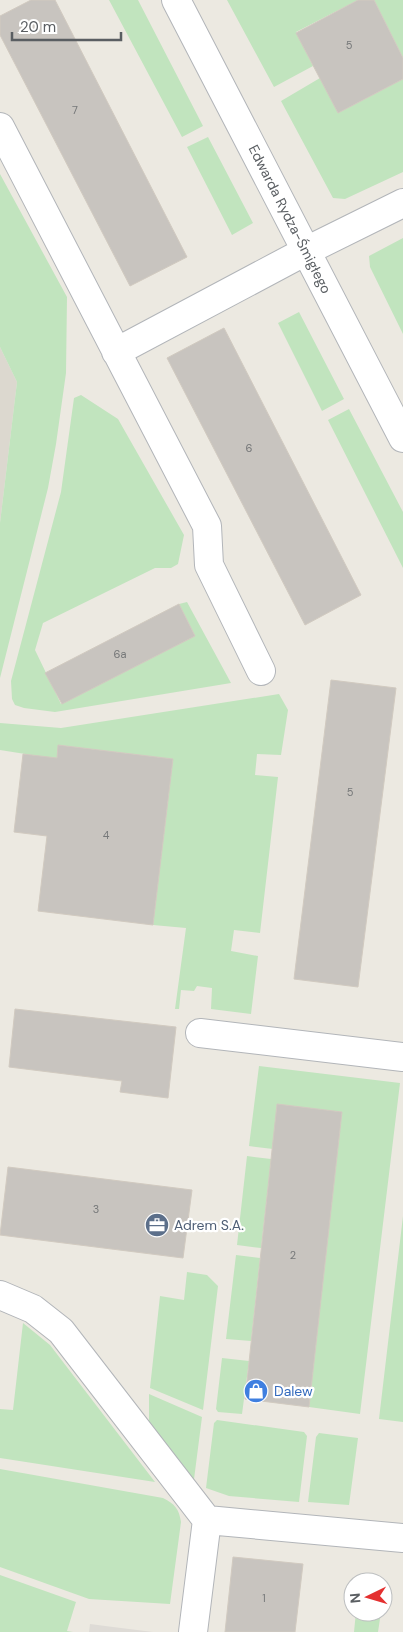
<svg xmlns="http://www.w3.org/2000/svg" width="403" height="1632" font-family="'DM Sans',sans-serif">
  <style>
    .industrial { fill: #dedbd6 }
    .education { fill: #dcd8cf }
    .green { fill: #c1e4be }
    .building { fill: #c8c4bf; stroke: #d1cac0 }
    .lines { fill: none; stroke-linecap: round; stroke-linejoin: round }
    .minor-casing { stroke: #b2b5b9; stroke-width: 30 }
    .minor { stroke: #fff; stroke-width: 28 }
    .labels { text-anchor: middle; stroke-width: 4.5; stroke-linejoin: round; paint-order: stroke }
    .number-label { font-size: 11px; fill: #767879 }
    .street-label { font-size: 14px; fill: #5a5e62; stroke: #fff }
    .service-label { font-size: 14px; fill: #4e5e75; stroke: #fff; text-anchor: start }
    .shop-label { font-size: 14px; fill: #366cbe; stroke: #fff; text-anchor: start }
  </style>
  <rect width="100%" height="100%" fill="#ece9e1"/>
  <path class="industrial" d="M 90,1624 L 113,1627 L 153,1632 L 89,1632 Z"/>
  <path class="education" d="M 0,347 L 17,382 L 0,523 Z"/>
  <path class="green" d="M 109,0 L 138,0 L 203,126 L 182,137 Z
    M 227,0 L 358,0 L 296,32 L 313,66 L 274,87 Z
    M 374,0 L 403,0 L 403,58 Z
    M 320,78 L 338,113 L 403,79 L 403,172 L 345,199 L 333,198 L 281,101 Z
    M 208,137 L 253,223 L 232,235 L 187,147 Z
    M 0,174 L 67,297 L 66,373 L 56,444 L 48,488 L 0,678 L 0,523 L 17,382 L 0,347 Z
    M 403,238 L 403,334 L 370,267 L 369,256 Z
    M 299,312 L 344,399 L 322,411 L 278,323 Z
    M 81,395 L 118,419 L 184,535 L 178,564 L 171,568 L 155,568 L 43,623 L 35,650 L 61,704 L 195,636 L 179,604 L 187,602 L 231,683 L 55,712 L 24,708 L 15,705 L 12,699 L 11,681 L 61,492 L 74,398 Z
    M 349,409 L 403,512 L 403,568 L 328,420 Z
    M 279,694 L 288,710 L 281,755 L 257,754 L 255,775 L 278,777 L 260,933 L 234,930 L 231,951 L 258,956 L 251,1014 L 211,1009 L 212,988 L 197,986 L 194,991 L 181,990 L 179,1009 L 175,1009 L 186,928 L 153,925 L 173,759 L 59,745 L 57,759 L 0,750 L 0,723 L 61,728 Z
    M 259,1066 L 400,1083 L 360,1414 L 309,1407 L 342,1112 L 277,1104 L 273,1149 L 249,1146 Z
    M 247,1156 L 271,1159 L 261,1248 L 237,1245 Z
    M 403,1216 L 403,1422 L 379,1419 Z
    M 236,1255 L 260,1258 L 251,1341 L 226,1339 Z
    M 187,1272 L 207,1275 L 218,1286 L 203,1410 L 150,1388 L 160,1296 L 184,1300 Z
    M 23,1323 L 50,1345 L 155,1482 L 0,1458 L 0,1409 L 13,1410 Z
    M 222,1358 L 249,1361 L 242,1414 L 218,1412 L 216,1409 Z
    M 149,1394 L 202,1417 L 193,1487 L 149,1429 Z
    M 217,1420 L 304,1432 L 307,1436 L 299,1502 L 229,1496 L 206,1488 L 214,1423 Z
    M 319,1433 L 358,1438 L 349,1505 L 308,1502 L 316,1437 Z
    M 0,1469 L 163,1498 C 175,1504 179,1509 181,1522 L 170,1604 L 89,1599 L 0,1567 Z
    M 0,1575 L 76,1602 L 67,1631 L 73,1632 L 0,1632 Z
    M 356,1612 L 381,1612 L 378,1632 L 354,1632 Z"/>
  <path class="building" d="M 31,0 L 55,0 L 187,257 L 130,286 L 0,35 L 0,16 Z
    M 358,0 L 374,0 L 403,58 L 403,79 L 338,113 L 296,33 Z
    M 224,328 L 361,595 L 305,625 L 167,358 Z
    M 179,604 L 195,636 L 62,704 L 45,673 Z
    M 331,680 L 396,688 L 358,987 L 294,979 Z
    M 58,745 L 173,759 L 153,925 L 38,911 L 47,836 L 14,832 L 23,754 L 57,758 Z
    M 15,1009 L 176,1027 L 168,1098 L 120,1092 L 122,1081 L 9,1067 Z
    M 277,1104 L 342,1112 L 309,1407 L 245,1399 Z
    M 8,1167 L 192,1190 L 183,1258 L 0,1235 Z
    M 233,1557 L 303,1564 L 295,1632 L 225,1632 Z"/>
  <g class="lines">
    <g class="minor-casing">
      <path id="minor" d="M 176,0 L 403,438
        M 0,127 L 207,526 L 209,565 L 261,671
        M 116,352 L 306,251 L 403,203
        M 200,1033 L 403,1057
        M 0,1295 L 33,1309 L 61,1331 L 207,1520 L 193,1632
        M 207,1520 L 403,1538"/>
    </g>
    <use href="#minor" class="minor"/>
  </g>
  <defs>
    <g id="office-disc" transform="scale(1.25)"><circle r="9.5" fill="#5c6f8a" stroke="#fff"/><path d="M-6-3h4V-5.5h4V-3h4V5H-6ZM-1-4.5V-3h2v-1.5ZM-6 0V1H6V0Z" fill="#fff"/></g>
    <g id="shop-disc" transform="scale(1.25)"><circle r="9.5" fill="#3f7fe0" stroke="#fff"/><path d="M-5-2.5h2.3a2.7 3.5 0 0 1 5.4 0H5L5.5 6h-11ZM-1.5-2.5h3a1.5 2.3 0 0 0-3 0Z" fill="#fff"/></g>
  </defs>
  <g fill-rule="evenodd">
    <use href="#office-disc" x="157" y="1225"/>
    <use href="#shop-disc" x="256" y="1391"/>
  </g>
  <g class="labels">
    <g class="number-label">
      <text x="349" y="49">5</text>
      <text x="75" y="114">7</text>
      <text x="249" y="452">6</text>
      <text x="120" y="658">6a</text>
      <text x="350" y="796">5</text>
      <text x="106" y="839">4</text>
      <text x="96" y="1213">3</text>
      <text x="293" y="1259">2</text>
      <text x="264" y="1602">1</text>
    </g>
    <g class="street-label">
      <text transform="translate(290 219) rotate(63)" y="5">Edwarda Rydza-Śmigłego</text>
    </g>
    <g class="service-label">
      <text x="174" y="1230">Adrem S.A.</text>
    </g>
    <g class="shop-label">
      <text x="274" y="1396">Dalew</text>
    </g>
  </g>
  <g transform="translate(368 1597) rotate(265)"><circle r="24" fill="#ffffff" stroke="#bdbfc0"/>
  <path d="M0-4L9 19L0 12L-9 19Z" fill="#e43030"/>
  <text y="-8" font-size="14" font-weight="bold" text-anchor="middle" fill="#5a5e62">N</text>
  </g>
  <path d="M12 32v8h109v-8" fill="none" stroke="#5a5e62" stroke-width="2.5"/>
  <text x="20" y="32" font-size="15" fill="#5a5e62" stroke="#ffffff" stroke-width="4" paint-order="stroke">20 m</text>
</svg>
